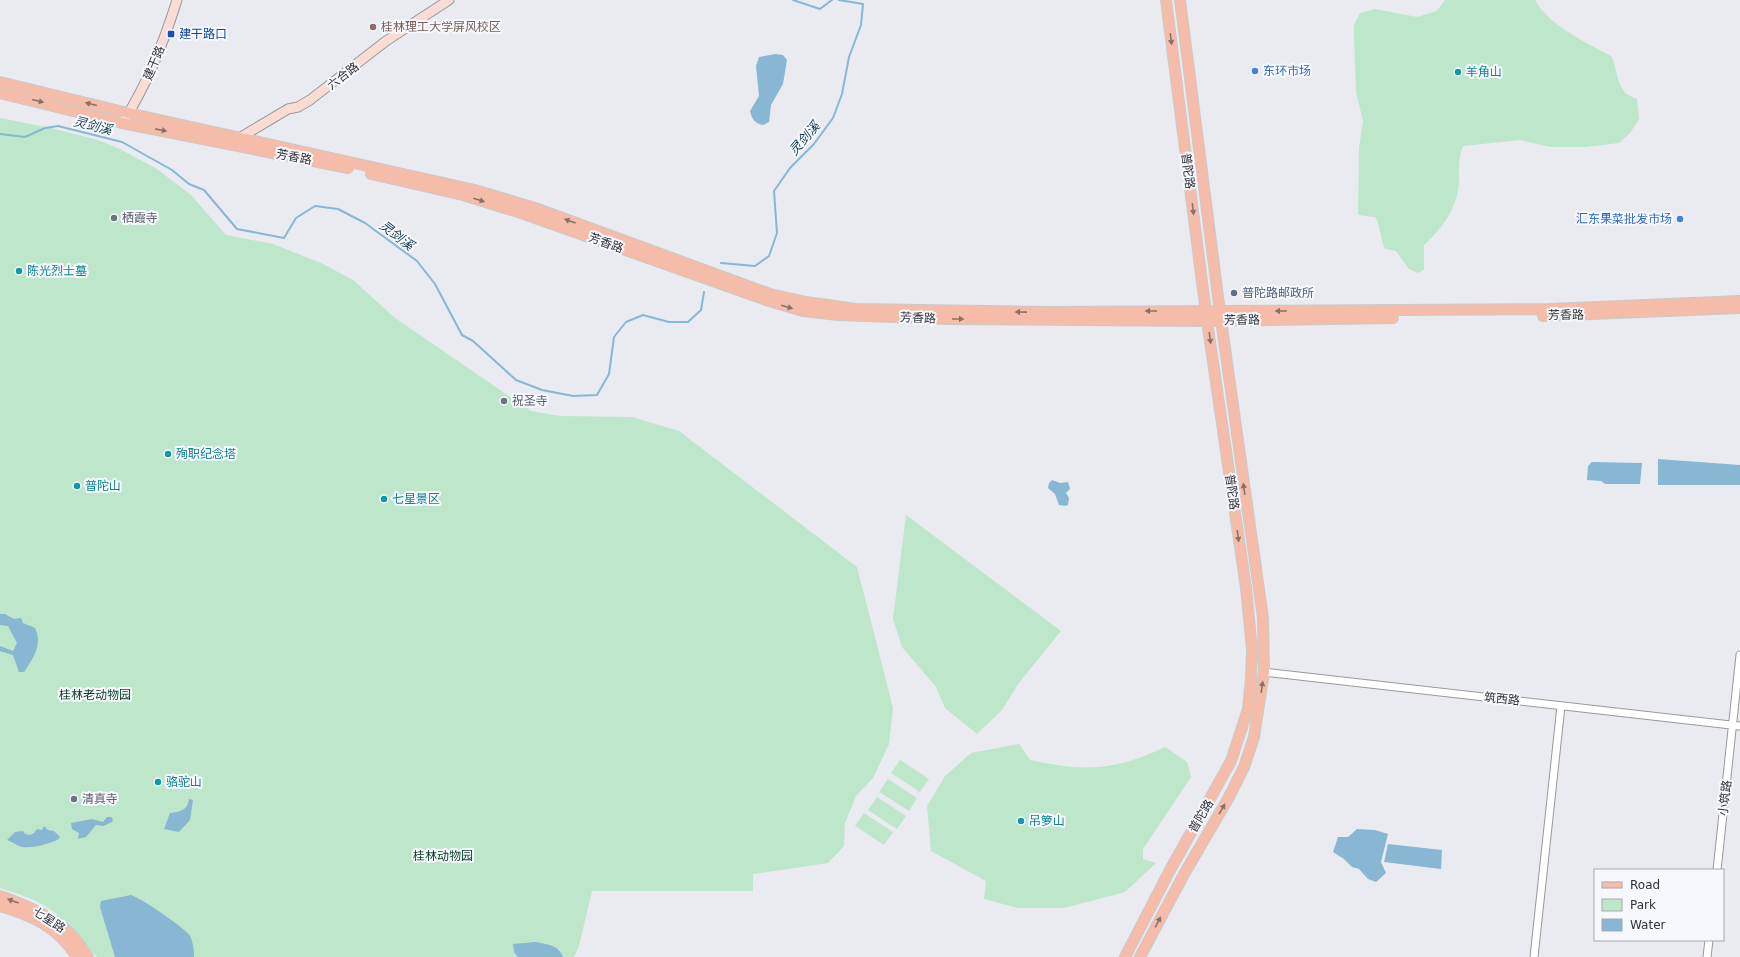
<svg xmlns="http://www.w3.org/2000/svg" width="1740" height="957" font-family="'DejaVu Sans','Noto Sans SC',sans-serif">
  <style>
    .green { fill: #bde6ca }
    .water { fill: #87b7d3 }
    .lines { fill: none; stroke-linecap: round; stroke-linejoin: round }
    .stream { stroke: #87b7d3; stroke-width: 2 }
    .street-casing { stroke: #98999e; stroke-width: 9 }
    .secondary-casing { stroke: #98999e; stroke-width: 11 }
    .primary-casing { stroke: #cacaca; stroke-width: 12 }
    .street { stroke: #fff; stroke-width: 7 }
    .secondary { stroke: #f9ddd4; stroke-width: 9 }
    .primary { stroke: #f4bca9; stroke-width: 10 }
    .oneway { fill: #897169 }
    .education-dot { fill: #8d6e63; stroke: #f6f8fe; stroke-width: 1.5 }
    .transit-dot { fill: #1a4fb4; stroke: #f6f8fe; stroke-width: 1.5 }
    .shop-dot { fill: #3f7fe0; stroke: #f6f8fe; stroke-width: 1.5 }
    .culture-dot { fill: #0f9aa8; stroke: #f6f8fe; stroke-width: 1.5 }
    .worship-dot { fill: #6b7280; stroke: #f6f8fe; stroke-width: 1.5 }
    .service-dot { fill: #5c6f8a; stroke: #f6f8fe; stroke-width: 1.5 }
    .labels { text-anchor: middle; stroke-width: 4; stroke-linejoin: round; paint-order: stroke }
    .education-label { font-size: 12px; fill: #785e54; stroke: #f6f8fe; text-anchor: start }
    .transit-label { font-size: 12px; fill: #164399; stroke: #f6f8fe; text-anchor: start }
    .street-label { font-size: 12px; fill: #323335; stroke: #f6f8fe }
    .shop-label { font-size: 12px; fill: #366cbe; stroke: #f6f8fe; text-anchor: start }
    .culture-label { font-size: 12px; fill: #0d838f; stroke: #f6f8fe; text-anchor: start }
    .worship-label { font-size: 12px; fill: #5b616d; stroke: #f6f8fe; text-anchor: start }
    .service-label { font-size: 12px; fill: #4e5e75; stroke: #f6f8fe; text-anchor: start }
    .park-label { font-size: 12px; fill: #053e21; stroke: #f6f8fe }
    .water-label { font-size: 13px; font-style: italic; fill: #133b4f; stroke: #f6f8fe }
  </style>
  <rect width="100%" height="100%" fill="#e9ebf0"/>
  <path class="green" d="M 1445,0 L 1535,0 C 1548,25 1587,43 1611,56 C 1617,66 1616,82 1624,91 C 1626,95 1633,97 1637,99 L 1639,119 L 1630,133 L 1619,143 L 1585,147 L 1551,147 L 1520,140 L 1463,146 C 1458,159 1459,170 1459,183 C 1457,208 1442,229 1424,245 L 1424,270 L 1418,273 L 1409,269 L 1396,251 L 1385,249 C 1380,238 1381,227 1375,217 L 1358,215 L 1359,148 L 1363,121 L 1356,92 L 1354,39 L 1354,25 L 1360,13 L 1375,9 L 1417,17 L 1437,11 Z
    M 0,118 L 51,128 L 98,140 L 120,149 L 157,169 L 191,195 L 226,235 L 273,244 L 321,263 L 353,280 L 395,318 L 531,411 L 560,416 L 632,417 L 679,431 L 857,567 L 893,708 L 889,744 L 873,778 L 856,796 L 845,823 L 844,846 L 828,863 L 753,874 L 753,891 L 592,891 L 579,946 L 574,957 L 97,957 C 79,937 62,914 38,902 C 26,896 12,892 0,888 Z
    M 906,515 L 1061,631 L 1018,684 L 1002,710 L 977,734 L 945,708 L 936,687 L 902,647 L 893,619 Z
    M 1019,744 L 1030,760 C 1084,772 1114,771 1165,747 L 1187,762 L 1191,777 L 1143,849 L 1143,859 L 1156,863 L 1125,892 L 1064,908 L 1018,908 L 984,899 L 986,881 L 931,851 L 927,806 L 945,776 L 971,753 Z
    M 900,760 L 929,779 L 920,792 L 891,773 Z
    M 888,779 L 917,798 L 909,811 L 879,792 Z
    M 877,797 L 906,816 L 897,829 L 868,810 Z
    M 864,813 L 893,832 L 884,845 L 855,826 Z"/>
  <path class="water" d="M 775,54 L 783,55 L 787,60 L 783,84 L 771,105 L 769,122 L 763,125 C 754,123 752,119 750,111 L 759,96 L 756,66 L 759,57 Z
    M 1658,459 L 1740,465 L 1740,485 L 1658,485 Z
    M 1592,462 L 1642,463 L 1640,484 L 1605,484 L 1601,481 L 1587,480 L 1588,466 Z
    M 1052,480 L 1060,483 L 1068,482 L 1070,489 L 1066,493 L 1069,498 L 1068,505 L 1065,506 L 1059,505 L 1055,494 L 1048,488 L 1049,483 Z
    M 0,614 L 5,614 L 14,619 L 21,618 L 23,623 L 35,628 C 43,645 33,658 24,672 L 19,672 L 13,655 L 0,651 L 0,646 L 13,651 L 17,643 L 8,626 L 0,625 Z
    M 189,799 L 193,800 L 190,820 L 179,832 L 164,829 L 170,813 C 180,812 188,810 189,799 Z
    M 107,817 L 111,817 L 113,819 L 112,822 L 103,826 L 96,825 L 86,837 L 78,839 L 79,833 L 72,829 L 71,823 L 92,819 L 103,822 Z
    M 44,826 L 48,830 L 54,831 L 60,837 L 59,839 C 50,844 28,850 19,846 C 15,844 12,842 7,840 L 15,832 L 23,831 L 25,834 L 30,835 L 34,833 L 37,829 L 42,830 Z
    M 1357,829 L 1375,830 L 1388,834 L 1381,862 L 1386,873 L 1376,882 L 1368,879 L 1359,869 L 1352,867 L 1344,859 L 1333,852 L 1338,837 L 1348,837 Z
    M 1388,844 L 1442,850 L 1441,869 L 1384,862 Z
    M 131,895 C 142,899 184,927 190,936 C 193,942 194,950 194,957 L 115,957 L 100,907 L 101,901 Z
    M 535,942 C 546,944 559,945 563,957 L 518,957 L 514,952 L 513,944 Z"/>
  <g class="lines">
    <path class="stream" d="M 793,0 L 820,9 L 832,0
      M 0,134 L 25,137 L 45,128 L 58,126 L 122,142 L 172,170 L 189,184 L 204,190 L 237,229 L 284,238 L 296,218 L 315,206 L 338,209 L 365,223 L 417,261 L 435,284 L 462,335 L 473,341 L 516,380 L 542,390 L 573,396 L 597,395 L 609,374 L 614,337 L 626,322 L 643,315 L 669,322 L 688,322 L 701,310 L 704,292
      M 721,263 L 755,266 L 769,256 L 777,233 L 774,191 L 790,168 L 814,144 L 833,118 L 842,94 L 849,57 L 861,25 L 863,4 L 839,0"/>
    <g class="street-casing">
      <path id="street" d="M 1264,672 L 1740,726
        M 1717,870 L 1740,655
        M 1534,957 L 1561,706
        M 1707,957 L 1709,940"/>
    </g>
    <g class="secondary-casing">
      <path id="secondary" d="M 125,119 C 148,82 164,42 177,0
        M 237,141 L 241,137 L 288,109 L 298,107 L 310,100 L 386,41 L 449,0"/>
    </g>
    <g class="primary-casing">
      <path id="primary" d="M 0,82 L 128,113 L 475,190 L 535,208 L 770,294 L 806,302 L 856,309 L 1050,312 L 1550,309 L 1740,301
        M 0,93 L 122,123 L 348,168
        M 371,174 L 463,195 L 524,214 L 769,301 L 803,311 L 838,315 L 949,319 L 1207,321 L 1393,318
        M 1543,316 L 1740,308
        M 0,896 C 23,904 57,918 73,937 C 79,943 83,950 88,957
        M 0,906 C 34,916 57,927 77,957
        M 1125,957 L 1170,870 L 1231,761 L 1248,709 L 1251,678 L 1252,649 L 1246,588 L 1207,321 L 1166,0
        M 1140,957 L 1183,876 L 1229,797 L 1244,767 L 1254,737 L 1264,672 L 1263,618 L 1221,320 L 1180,0"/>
    </g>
    <use href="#street" class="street"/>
    <use href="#secondary" class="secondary"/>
    <use href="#primary" class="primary"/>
  </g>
  <defs><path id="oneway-solid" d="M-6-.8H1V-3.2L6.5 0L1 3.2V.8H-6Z"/></defs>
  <g class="oneway">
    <use href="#oneway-solid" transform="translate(1171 39) rotate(83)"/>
    <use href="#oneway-solid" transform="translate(38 101) rotate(14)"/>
    <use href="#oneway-solid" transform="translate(91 104) rotate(-166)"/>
    <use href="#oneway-solid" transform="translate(161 130) rotate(11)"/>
    <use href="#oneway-solid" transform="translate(479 200) rotate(17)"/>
    <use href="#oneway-solid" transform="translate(1193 209) rotate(83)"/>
    <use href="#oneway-solid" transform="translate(570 221) rotate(-160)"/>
    <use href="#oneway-solid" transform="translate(787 307) rotate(16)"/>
    <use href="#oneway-solid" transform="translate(1151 311) rotate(180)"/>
    <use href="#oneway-solid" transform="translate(1281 311) rotate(-180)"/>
    <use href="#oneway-solid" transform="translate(1021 312) rotate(-179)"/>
    <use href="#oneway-solid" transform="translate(958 319)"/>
    <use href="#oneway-solid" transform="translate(1210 338) rotate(82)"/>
    <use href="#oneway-solid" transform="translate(1244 489) rotate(-98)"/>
    <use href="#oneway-solid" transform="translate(1238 536) rotate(82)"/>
    <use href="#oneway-solid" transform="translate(1262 687) rotate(-82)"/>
    <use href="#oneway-solid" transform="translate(1222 809) rotate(-60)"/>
    <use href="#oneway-solid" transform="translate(13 901) rotate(-160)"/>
    <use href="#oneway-solid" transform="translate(1158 922) rotate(-63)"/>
  </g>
  <circle class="education-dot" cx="373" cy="27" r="4"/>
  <rect class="transit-dot" x="167" y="30" width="8" height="8" rx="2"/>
  <g class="shop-dot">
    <circle cx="1255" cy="71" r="4"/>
    <circle cx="1680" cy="219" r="4"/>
  </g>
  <g class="culture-dot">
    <circle cx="1458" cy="72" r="4"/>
    <circle cx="19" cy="271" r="4"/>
    <circle cx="168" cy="454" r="4"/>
    <circle cx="77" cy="486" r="4"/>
    <circle cx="384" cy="499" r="4"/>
    <circle cx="158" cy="782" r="4"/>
    <circle cx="1021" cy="821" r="4"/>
  </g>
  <g class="worship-dot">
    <circle cx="114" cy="218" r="4"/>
    <circle cx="504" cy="401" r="4"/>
    <circle cx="74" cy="799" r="4"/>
  </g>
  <circle class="service-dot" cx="1234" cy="293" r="4"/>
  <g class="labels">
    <g class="education-label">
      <text x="381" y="31">桂林理工大学屏风校区</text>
    </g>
    <g class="transit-label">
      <text x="179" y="38">建干路口</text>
    </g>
    <g class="street-label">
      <text transform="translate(154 63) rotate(-67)" y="4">建干路</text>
      <text transform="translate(343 76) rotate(-38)" y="4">六合路</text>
      <text transform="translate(294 157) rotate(11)" y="4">芳香路</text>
      <text transform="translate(1188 171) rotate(83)" y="4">普陀路</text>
      <text transform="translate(606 243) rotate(20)" y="4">芳香路</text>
      <text transform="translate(1566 315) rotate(-1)" y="4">芳香路</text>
      <text transform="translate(918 318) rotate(2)" y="4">芳香路</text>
      <text transform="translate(1242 320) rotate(-1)" y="4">芳香路</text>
      <text transform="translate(1232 492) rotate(82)" y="4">普陀路</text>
      <text transform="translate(1502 699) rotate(6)" y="4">筑西路</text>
      <text transform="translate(1725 798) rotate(-83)" y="4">小筑路</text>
      <text transform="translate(1201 816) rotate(-59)" y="4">普陀路</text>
      <text transform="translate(49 920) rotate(33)" y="4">七星路</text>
    </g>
    <g class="shop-label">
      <text x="1263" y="75">东环市场</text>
      <text x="1672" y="223" text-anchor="end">汇东果菜批发市场</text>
    </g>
    <g class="culture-label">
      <text x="1466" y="76">羊角山</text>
      <text x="27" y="275">陈光烈士墓</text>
      <text x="176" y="458">殉职纪念塔</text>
      <text x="85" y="490">普陀山</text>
      <text x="392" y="503">七星景区</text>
      <text x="166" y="786">骆驼山</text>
      <text x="1029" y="825">吊箩山</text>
    </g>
    <g class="worship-label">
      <text x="122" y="222">栖霞寺</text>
      <text x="512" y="405">祝圣寺</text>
      <text x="82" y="803">清真寺</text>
    </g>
    <g class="service-label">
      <text x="1242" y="297">普陀路邮政所</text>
    </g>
    <g class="park-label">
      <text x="95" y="699">桂林老动物园</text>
      <text x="443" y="860">桂林动物园</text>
    </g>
    <g class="water-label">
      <text transform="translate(93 125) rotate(14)" y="5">灵剑溪</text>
      <text transform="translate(804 138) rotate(-49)" y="5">灵剑溪</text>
      <text transform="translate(397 235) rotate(37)" y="5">灵剑溪</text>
    </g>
  </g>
  <rect x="1594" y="869" width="130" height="72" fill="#f6f8fe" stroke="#a8a9ae"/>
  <rect x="1602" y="882" width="20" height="6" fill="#f4bca9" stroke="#a8a9ae"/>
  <text x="1630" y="889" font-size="12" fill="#323335">Road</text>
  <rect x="1602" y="899" width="20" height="12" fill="#bde6ca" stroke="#a8a9ae"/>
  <text x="1630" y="909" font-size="12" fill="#323335">Park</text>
  <rect x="1602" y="919" width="20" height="12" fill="#87b7d3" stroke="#a8a9ae"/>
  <text x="1630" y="929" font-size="12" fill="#323335">Water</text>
</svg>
